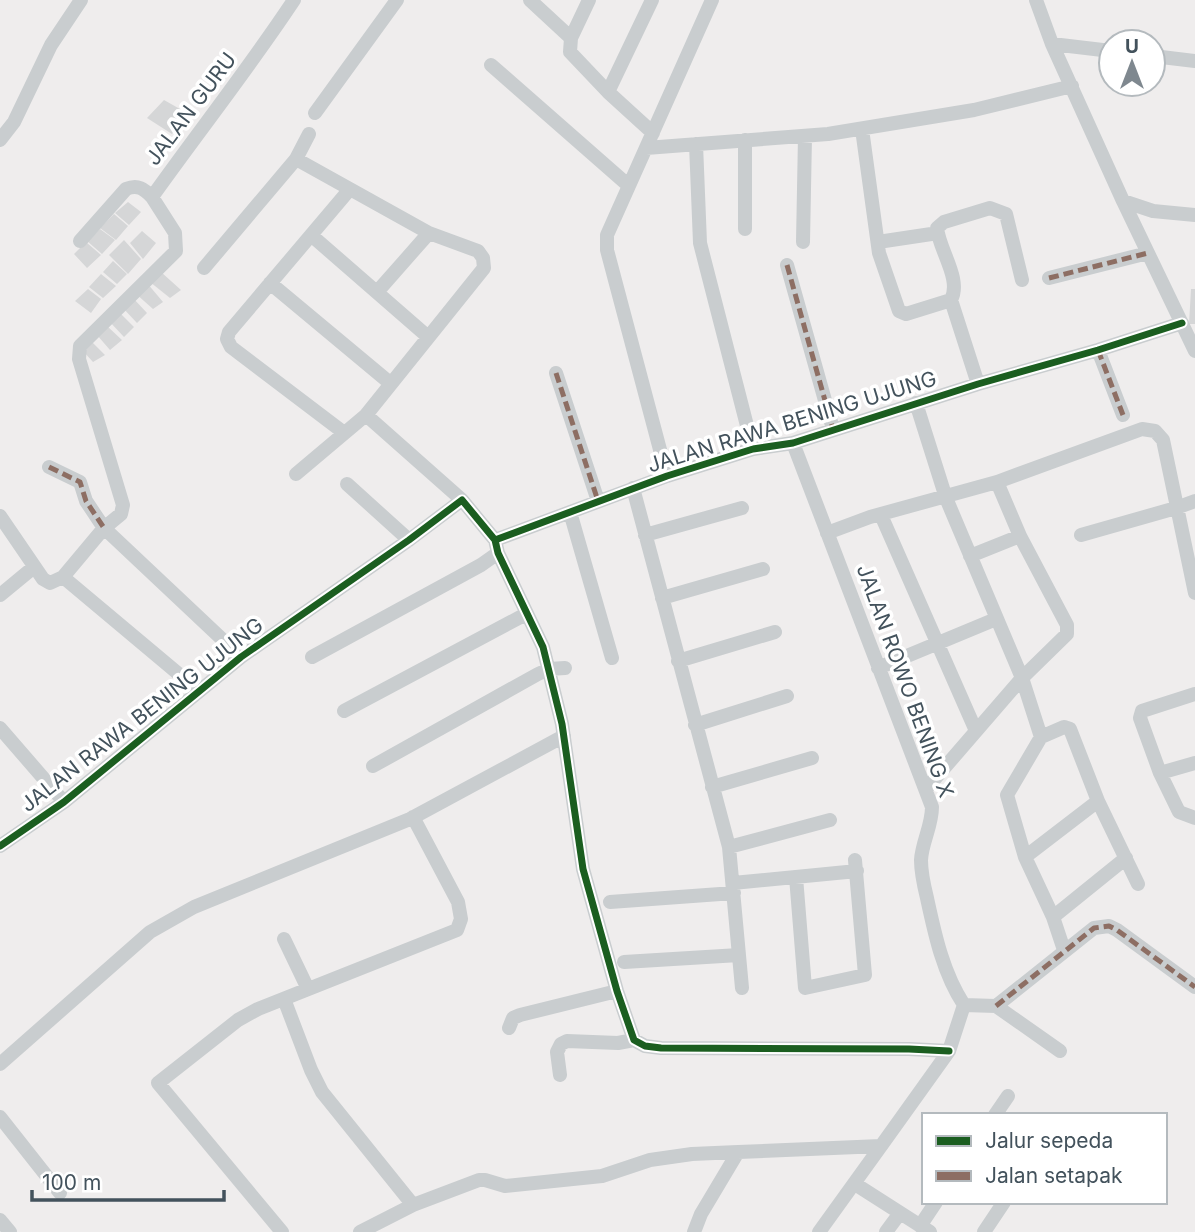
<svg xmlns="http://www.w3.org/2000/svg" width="1195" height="1232" font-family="Inter,sans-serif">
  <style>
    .building { fill: #d5d6d7 }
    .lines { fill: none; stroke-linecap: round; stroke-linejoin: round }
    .minor { stroke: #c9cdcf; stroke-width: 14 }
    .quiet { stroke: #8d6e63; stroke-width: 5; stroke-dasharray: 10 5; stroke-linecap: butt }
    .cycleway-casing { stroke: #fff; stroke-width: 11 }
    .cycleway { stroke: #1b5e20; stroke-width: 7 }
    .labels { text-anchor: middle; stroke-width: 7; stroke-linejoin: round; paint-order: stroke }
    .street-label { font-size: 21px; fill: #43525c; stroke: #fff }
  </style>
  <rect width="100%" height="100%" fill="#efeded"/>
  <path class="building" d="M 164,100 L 187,113 L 172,134 L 147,118 Z
    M 128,202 L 141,212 L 129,225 L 115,213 Z
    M 114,214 L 128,226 L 116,240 L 100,228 Z
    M 100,229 L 115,240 L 102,254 L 87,241 Z
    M 142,231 L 156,243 L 143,259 L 130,243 Z
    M 124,240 L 141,259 L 128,274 L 109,255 Z
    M 86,242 L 101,255 L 87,268 L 74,254 Z
    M 113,261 L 127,274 L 117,284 L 103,272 Z
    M 161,272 L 181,290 L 170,298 L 150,282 Z
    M 101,274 L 116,286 L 103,298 L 89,287 Z
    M 147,283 L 163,302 L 153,309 L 135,293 Z
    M 88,289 L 101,299 L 91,313 L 75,301 Z
    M 1191,289 L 1195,289 L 1195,324 L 1189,324 Z
    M 133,298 L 147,313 L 137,323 L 122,307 Z
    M 120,313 L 134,327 L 124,337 L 109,321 Z
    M 107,326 L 122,340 L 110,350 L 97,335 Z
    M 91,341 L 105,355 L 93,362 L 83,351 Z"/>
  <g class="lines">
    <path class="minor" d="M 530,0 L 571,38 L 570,52 L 608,92 L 653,133
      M 1036,0 L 1052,44 L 1123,201 L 1195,351
      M 571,38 L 589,0
      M 1052,44 L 1111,51
      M 1153,56 L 1195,61
      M 491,65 L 629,186
      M 608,92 L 652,0
      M 315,113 L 397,0
      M 862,129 L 879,253 L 899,311 L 906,314 L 951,300 C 962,279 939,250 937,228 L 944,222 L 990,208 L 1006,214 L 1022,280
      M 309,134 L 296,159 L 429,233 L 478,251 L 483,258 L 484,268 L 366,415 L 462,500
      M 0,140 L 14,122 L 51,45 L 81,0
      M 696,144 L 700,243 L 753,449
      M 646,148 L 828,134 L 974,110 L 1072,86
      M 1123,201 L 1153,211 L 1195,215
      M 745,229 L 745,140
      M 311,235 L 427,336
      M 80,241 L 126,189 C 138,184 144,189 152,197
      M 803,242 L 805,136
      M 878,242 L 938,233
      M 787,265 L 833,429
      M 204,268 L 296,159
      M 1049,278 L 1148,253
      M 270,283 L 390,383
      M 377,292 L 429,233
      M 951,300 L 978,384
      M 1098,350 L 1123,415
      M 556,373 L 598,501
      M 916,403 L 946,498 L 1022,678 L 1041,737 L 1007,795 L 1025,857 L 1053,917 L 1063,947
      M 343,432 L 231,347 L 227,339 L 229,332 L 350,189
      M 793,443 L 932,807 C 932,826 922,842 921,860 C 921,873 924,886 927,898 C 935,935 943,973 964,1005
      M 49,467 L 80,482 L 86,501 L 104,528 L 241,657
      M 296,474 L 366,415
      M 667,476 L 607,250 L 607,235 L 712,0
      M 347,484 L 409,540
      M 633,488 L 729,847 L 742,988
      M 570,512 L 612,658
      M 881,515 L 976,731
      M 0,516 L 43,579 L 50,583 L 63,577 L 104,528 L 121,514 L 123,505 L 79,359 L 80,346 L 176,251 L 175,233 L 152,197 C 199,131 249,68 294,0
      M 827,533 L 870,517 L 997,482 L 1142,429 L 1155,431 L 1163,440 L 1195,593
      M 645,535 L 742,508
      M 1081,535 L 1176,508 L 1195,501
      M 495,540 L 498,553 L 543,647 L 562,724 L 583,869 L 617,991 L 634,1040 L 645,1046 L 661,1048 L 909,1049 L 949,1051
      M 970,556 L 1020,536
      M 63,577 L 199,691
      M 0,595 L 34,567
      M 662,598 L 763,569
      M 312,657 L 481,565 L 498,553
      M 678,661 L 775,632
      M 878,668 L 996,619
      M 1195,694 L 1142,711 L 1140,718 L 1160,773 L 1195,763
      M 344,711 L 526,614
      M 695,725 L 787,696
      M 0,728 L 64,802
      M 1041,737 L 1064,727 L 1070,729 L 1098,801 L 1138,884
      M 373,766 L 538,674 L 549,669 L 565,668
      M 1160,773 L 1179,812 L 1195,818
      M 712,787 L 812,758
      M 926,789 L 1022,678 L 1067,634 L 1067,625 L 1020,536 L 997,482
      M 0,846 L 64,802 L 241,657 L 409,540 L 462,500 L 495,540 L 667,476 L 753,449 L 793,443 L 978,384 L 1098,350 L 1182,323
      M 729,847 L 830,820
      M 1025,857 L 1098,801
      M 796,877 L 805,988 L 865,975 L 855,860
      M 733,883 L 857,871
      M 610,902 L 734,893
      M 1053,917 L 1126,858
      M 284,939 L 308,989
      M 624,962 L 739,955
      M 284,999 L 311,1070 L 322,1092 L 413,1205 L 360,1232
      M 964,1005 L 996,1006 L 1060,1051
      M 996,1006 L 1094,928 L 1109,926 L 1117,930 L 1195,987
      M 509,1028 L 513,1018 L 520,1015 L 617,991
      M 0,1064 L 150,932 L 194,907 L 410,819 L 564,736
      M 560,1075 L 557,1052 L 561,1044 L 567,1041 L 618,1043 L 634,1040
      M 995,1115 L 1008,1096
      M 0,1117 L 60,1193
      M 855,1184 L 930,1232
      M 413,1205 L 479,1180 L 485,1180 L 505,1186 L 602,1176 L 650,1160 L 692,1154 L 738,1152
      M 0,1220 L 10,1232
      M 920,1226 L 936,1202
      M 282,1232 L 158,1083 L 238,1020 L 258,1009 L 457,930 L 461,919 L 458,902 L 413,817
      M 694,1232 L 701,1214 L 738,1152 L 881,1146 L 949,1051 L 964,1005
      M 819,1232 L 881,1146
      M 886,1232 L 900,1213
      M 984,1232 L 1004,1202"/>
    <path class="quiet" d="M 787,265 L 833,429
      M 1049,278 L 1148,253
      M 1098,350 L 1123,415
      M 556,373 L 598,501
      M 49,467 L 80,482 L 86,501 L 104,528
      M 996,1006 L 1094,928 L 1109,926 L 1117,930 L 1195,987"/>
    <g class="cycleway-casing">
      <path id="cycleway" d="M 495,540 L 498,553 L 543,647 L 562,724 L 583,869 L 617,991 L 634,1040 L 645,1046 L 661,1048 L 909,1049 L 949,1051
        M 0,846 L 64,802 L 241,657 L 409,540 L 462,500 L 495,540 L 667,476 L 753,449 L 793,443 L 978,384 L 1098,350 L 1182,323"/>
    </g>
    <use href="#cycleway" class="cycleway"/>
  </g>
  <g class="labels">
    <g class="street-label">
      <text transform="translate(191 109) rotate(-53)" y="7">JALAN GURU</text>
      <text transform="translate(792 422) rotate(-17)" y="7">JALAN RAWA BENING UJUNG</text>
      <text transform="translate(905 681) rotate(70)" y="7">JALAN ROWO BENING X</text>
      <text transform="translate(142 715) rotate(-38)" y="7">JALAN RAWA BENING UJUNG</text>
    </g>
  </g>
  <rect x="922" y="1113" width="245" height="91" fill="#ffffff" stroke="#b4babe" stroke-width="2"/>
  <rect x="936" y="1136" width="35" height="10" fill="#1b5e20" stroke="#b4babe" stroke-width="2"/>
  <text x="985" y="1148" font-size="21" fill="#43525c">Jalur sepeda</text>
  <rect x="936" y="1171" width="35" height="10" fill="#8d6e63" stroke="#b4babe" stroke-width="2"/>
  <text x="985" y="1183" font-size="21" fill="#43525c">Jalan setapak</text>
  <g transform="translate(1132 63)"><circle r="33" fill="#ffffff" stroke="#b4babe" stroke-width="2"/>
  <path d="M0-5L12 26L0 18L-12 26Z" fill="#7f888f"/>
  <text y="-10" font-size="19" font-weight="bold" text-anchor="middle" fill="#43525c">U</text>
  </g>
  <path d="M32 1190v10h192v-10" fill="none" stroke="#43525c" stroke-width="3.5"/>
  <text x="42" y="1190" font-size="21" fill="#43525c" stroke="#ffffff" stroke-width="5" paint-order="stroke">100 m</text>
</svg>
